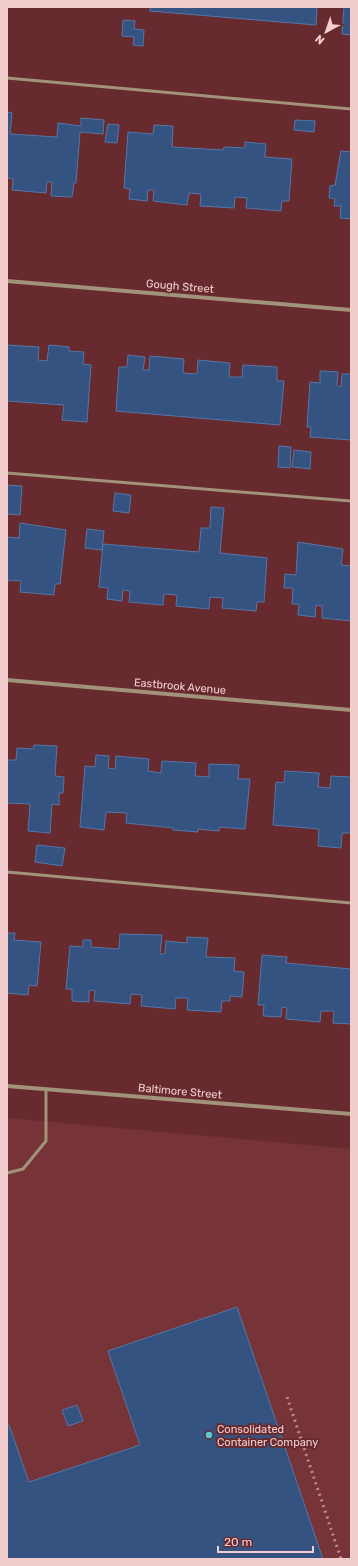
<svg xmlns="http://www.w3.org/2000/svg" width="358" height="1566" font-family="Rubik,sans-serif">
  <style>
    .built { fill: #763439 }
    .building { fill: #345381; stroke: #5576a8 }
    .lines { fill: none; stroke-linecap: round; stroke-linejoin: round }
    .lane { stroke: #a1927a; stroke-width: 3 }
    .street { stroke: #a1927a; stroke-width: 4 }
    .rail { stroke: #bb8c8e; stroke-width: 3; stroke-dasharray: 2 4; stroke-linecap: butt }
    .poi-dot { fill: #52ccd0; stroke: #672b2f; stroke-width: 1.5 }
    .labels { text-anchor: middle; stroke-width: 4; stroke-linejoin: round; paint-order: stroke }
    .street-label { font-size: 11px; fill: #f3cdcd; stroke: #672b2f }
    .poi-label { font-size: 11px; fill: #f3cdcd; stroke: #672b2f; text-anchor: start }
  </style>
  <rect width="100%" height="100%" fill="#672b2f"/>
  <path class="built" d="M 7,1118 L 351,1149 L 351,1559 L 7,1559 Z"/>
  <path class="building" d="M 150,7 L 317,7 L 316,25 L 150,11 Z
    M 344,7 L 351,7 L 351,35 L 342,34 Z
    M 123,20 L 135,21 L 134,29 L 144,30 L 143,46 L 133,45 L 134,37 L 122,36 Z
    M 7,112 L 12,113 L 10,134 L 57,137 L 58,123 L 81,126 L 81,118 L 104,120 L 103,134 L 80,132 L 76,183 L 74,183 L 72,197 L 51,196 L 52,182 L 47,182 L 46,193 L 12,190 L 13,179 L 7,178 Z
    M 295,120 L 315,121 L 314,132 L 294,130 Z
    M 108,124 L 119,125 L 117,143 L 105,142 Z
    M 154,125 L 173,126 L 172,147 L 223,150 L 224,147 L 245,148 L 245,142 L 266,144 L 265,157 L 292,159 L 289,201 L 282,201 L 281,211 L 246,208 L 247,198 L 235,197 L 234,208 L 200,206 L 201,194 L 189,193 L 187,205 L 153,201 L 154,190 L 148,190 L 147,201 L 129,199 L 130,189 L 124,188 L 128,132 L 153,134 Z
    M 341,151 L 351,152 L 351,219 L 340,218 L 341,206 L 334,206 L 335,199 L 329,198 L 330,186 L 335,185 Z
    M 7,345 L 39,347 L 38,360 L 47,361 L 49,345 L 69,347 L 69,351 L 84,352 L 83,364 L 91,365 L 87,422 L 62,420 L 64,405 L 7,401 Z
    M 128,355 L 145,357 L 143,370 L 149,370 L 150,356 L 184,359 L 183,373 L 197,374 L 198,360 L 230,363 L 229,377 L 242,377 L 243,365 L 277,367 L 277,381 L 284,381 L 280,425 L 116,411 L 119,367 L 127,367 Z
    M 320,371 L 338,372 L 337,386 L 341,387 L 342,374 L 351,374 L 351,440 L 310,437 L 311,427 L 307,427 L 310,382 L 320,383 Z
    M 279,446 L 291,447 L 290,468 L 278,467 Z
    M 294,450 L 311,452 L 310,469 L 292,467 Z
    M 7,485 L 22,486 L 20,515 L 7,514 Z
    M 115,493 L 131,495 L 129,513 L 113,511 Z
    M 211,507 L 224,508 L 220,553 L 267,558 L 264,602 L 257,602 L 256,611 L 222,608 L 223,598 L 210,597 L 209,609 L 176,606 L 177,595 L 164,594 L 163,605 L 129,602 L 130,591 L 123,590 L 122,601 L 107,599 L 108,588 L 99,587 L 103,544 L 199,552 L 201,528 L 210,528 Z
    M 20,523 L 66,530 L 60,584 L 55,584 L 54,595 L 20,592 L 21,581 L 8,580 L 7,590 L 7,537 L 19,538 Z
    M 87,529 L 104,531 L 102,550 L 85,548 Z
    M 298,542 L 343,549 L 341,565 L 351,566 L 351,621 L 322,618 L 322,606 L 316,605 L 315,617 L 298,615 L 299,604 L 292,604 L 293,588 L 284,588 L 285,574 L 296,575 Z
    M 34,745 L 57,746 L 55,776 L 64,777 L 63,793 L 59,793 L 59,805 L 52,804 L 50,833 L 28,831 L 30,804 L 7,803 L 7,760 L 16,760 L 17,748 L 33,749 Z
    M 96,755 L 109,756 L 108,768 L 115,769 L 116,756 L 149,759 L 148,771 L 161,773 L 162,761 L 196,763 L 195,776 L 209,777 L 209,764 L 239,765 L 238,779 L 250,779 L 245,829 L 219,827 L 219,831 L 198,829 L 198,832 L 173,830 L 173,828 L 126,823 L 127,813 L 106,812 L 104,830 L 80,827 L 85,766 L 95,767 Z
    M 285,771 L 319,773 L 318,787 L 330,788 L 331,776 L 351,777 L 351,833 L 342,833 L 341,848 L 318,846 L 319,829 L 273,825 L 276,782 L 284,783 Z
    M 37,845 L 65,848 L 62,866 L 35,862 Z
    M 7,933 L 15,933 L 14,940 L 41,942 L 37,986 L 29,985 L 28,995 L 7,993 Z
    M 120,934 L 162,935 L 160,954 L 165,954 L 166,941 L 187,943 L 187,937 L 208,938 L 206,957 L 235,958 L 234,971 L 244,972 L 242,997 L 230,996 L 230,1001 L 222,1001 L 221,1012 L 187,1010 L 188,998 L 176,998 L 175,1009 L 141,1006 L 142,995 L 131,994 L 130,1004 L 94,1001 L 95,991 L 89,990 L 89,1002 L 72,1001 L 72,989 L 66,989 L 70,946 L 83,947 L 83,940 L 91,940 L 91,947 L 119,949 Z
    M 262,955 L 287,957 L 286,963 L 351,969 L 351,1024 L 333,1023 L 334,1011 L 321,1011 L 320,1022 L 286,1019 L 287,1008 L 282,1007 L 281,1017 L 263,1016 L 264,1005 L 258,1005 Z
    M 237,1307 L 323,1559 L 7,1559 L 7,1426 L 9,1425 L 29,1482 L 140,1445 L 108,1351 Z
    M 77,1405 L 83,1421 L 68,1426 L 62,1410 Z"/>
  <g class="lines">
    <path class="lane" d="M 7,78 L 351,109
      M 7,473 L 351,501
      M 7,872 L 351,903
      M 7,1173 L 23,1169 L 46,1141 L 46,1089"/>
    <path class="street" d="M 7,281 L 351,310
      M 7,680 L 351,710
      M 7,1086 L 351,1114"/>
    <path class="rail" d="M 287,1397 L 341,1559"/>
  </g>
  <circle class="poi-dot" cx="209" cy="1435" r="4"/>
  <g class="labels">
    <g class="street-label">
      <text transform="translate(180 286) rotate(5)" y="4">Gough Street</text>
      <text transform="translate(180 686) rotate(5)" y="4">Eastbrook Avenue</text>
      <text transform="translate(180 1091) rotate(5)" y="4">Baltimore Street</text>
    </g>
    <g class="poi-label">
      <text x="217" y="1433">Consolidated<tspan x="217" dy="13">Container Company</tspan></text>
    </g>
  </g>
  <rect width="358" height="1566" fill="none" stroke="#f3cdcd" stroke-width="16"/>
  <g transform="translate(326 32) rotate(220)" stroke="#672b2f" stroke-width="3" paint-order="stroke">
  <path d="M0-3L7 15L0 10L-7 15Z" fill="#f3cdcd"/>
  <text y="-6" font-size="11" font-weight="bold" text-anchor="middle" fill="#f3cdcd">N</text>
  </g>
  <path d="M218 1546v6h95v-6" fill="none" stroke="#f3cdcd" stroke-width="2"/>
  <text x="224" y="1546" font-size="12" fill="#f3cdcd" stroke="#672b2f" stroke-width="3" paint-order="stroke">20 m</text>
</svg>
